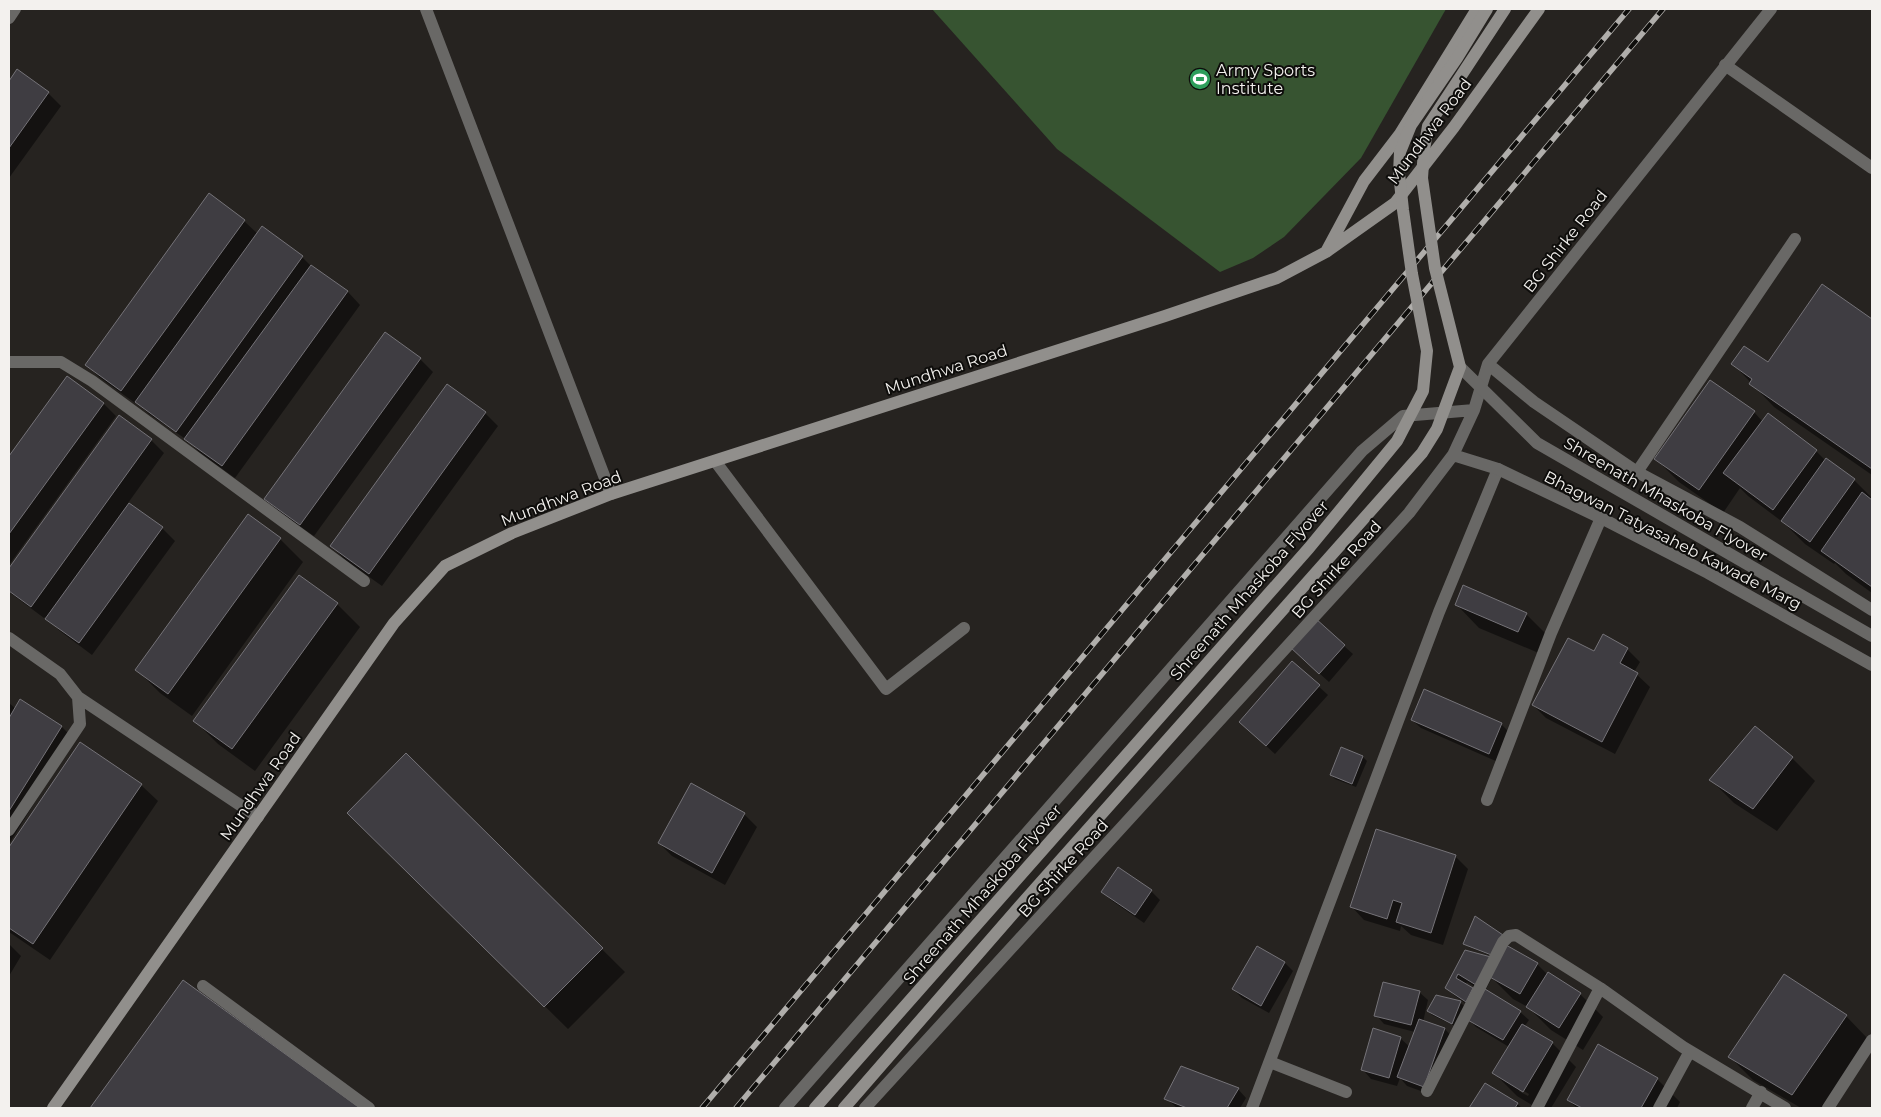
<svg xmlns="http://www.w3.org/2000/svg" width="1881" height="1117" font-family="Montserrat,sans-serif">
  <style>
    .green { fill: #375431 }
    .shadow { fill: #0007; fill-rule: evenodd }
    .building { fill: #3f3d42; stroke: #757378 }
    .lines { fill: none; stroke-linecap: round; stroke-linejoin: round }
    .service { stroke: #696866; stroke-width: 12 }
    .minor { stroke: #696866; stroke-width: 12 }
    .tertiary { stroke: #696866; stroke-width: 12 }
    .secondary { stroke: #918f8c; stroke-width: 12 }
    .rail-casing { stroke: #b0aeab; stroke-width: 5.5 }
    .rail { stroke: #0e0d0b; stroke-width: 4; stroke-dasharray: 11; stroke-linecap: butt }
    .tertiary-bridge { stroke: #696866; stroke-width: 12 }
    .secondary-bridge { stroke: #918f8c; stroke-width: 12 }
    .labels { text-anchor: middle; stroke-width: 4; stroke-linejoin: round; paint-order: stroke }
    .poi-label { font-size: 16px; fill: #f3f1ee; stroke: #0e0d0b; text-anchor: start }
    .street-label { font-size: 16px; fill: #f3f1ee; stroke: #0e0d0b }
  </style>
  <rect width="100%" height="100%" fill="#262320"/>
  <path class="green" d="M 932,9 L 1446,9 L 1361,158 L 1284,237 L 1253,258 L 1220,272 L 1057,149 Z"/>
  <path class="shadow" d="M 18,71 L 48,93 L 61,106 L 9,178 L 9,83 Z
    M 244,221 L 258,234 L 302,257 L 314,269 L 348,292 L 360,305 L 235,478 L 199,452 L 190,442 L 149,414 L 136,401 L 135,403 L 99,377 L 86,364 Z
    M 1822,286 L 1872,320 L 1872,475 L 1774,407 L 1733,364 L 1768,364 Z
    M 385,334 L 420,359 L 433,372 L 314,536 L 279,512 L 266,499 Z
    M 67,377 L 103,403 L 116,416 L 9,565 L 9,458 Z
    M 448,386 L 485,413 L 498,426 L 382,586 L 344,559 L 332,546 Z
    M 1754,412 L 1763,422 L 1816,451 L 1826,461 L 1854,480 L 1872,498 L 1872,593 L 1846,574 L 1835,563 L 1834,564 L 1805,544 L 1784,523 L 1748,496 L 1740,488 L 1723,513 L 1679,482 L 1656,459 Z
    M 119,417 L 151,440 L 164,453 L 128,503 L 162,528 L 175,541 L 92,655 L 60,631 L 45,617 L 44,618 L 9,592 L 9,570 Z
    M 280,539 L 303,562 L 192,716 L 160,693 L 137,670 Z
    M 337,604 L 360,627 L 255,771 L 218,744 L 195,721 Z
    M 1456,604 L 1526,614 L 1549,637 L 1541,654 L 1479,628 Z
    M 1315,620 L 1353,654 L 1329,682 L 1300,656 Z
    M 1627,649 L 1640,662 L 1634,672 L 1650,687 L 1615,754 L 1546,718 L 1533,705 L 1594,653 Z
    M 1293,663 L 1328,695 L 1275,754 L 1249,730 Z
    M 9,703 L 16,709 L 62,727 L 74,739 L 9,844 Z
    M 1412,720 L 1501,724 L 1510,733 L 1498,762 L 1421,728 Z
    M 80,743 L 141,785 L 158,801 L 50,960 L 9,932 L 9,849 Z
    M 1342,749 L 1363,757 L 1367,761 L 1356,787 L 1335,779 L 1331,775 Z
    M 406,755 L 625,972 L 568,1029 L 349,813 Z
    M 1792,758 L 1815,781 L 1777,831 L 1734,803 L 1711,780 Z
    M 744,814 L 757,827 L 725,885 L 672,856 L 659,843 Z
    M 1455,856 L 1468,869 L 1443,945 L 1411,935 L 1401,926 L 1400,931 L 1364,920 L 1352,907 Z
    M 1119,868 L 1151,891 L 1160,900 L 1144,923 L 1111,900 L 1103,892 Z
    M 1465,943 L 1504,945 L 1537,964 L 1548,975 L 1580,994 L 1603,1017 L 1583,1050 L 1551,1030 L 1528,1007 L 1513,999 L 1492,978 L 1485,991 L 1520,1012 L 1529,1020 L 1524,1027 L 1552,1043 L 1576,1067 L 1551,1108 L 1537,1108 L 1517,1096 L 1494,1073 L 1509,1047 L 1476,1027 L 1468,1019 L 1474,1009 L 1455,996 L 1446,987 L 1466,952 L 1499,959 L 1469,947 ZM 1467,982 L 1484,992 L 1465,985 ZM 1519,1088 L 1529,1094 L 1528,1096 L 1519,1091 Z
    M 9,944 L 21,956 L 9,976 Z
    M 1257,947 L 1285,963 L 1293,971 L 1269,1013 L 1242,998 L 1233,989 Z
    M 183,982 L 358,1108 L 92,1108 Z
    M 1419,992 L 1428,1000 L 1423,1022 L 1445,1029 L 1453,1038 L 1432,1095 L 1407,1086 L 1400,1078 L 1397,1086 L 1371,1079 L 1363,1070 L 1400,1038 L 1410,1047 L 1415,1032 L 1384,1024 L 1376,1015 Z
    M 1460,1002 L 1464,1006 L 1457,1027 L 1432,1015 L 1428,1011 Z
    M 1846,1016 L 1869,1040 L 1821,1108 L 1801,1108 L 1753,1080 L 1730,1057 Z
    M 1657,1079 L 1680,1102 L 1677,1108 L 1577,1108 L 1568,1100 Z
    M 1485,1085 L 1517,1104 L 1522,1108 L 1471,1108 Z
    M 1238,1089 L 1246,1098 L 1240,1108 L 1177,1108 L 1166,1098 Z"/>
  <path class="building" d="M 17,69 L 49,92 L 9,148 L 9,81 Z
    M 209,193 L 245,220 L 121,391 L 85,365 Z
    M 262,226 L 303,256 L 176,432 L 135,402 Z
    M 311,265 L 348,291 L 222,466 L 184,439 Z
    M 1822,284 L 1872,319 L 1872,469 L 1749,384 L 1752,379 L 1731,364 L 1744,346 L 1768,362 Z
    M 385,332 L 421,358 L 300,525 L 264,499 Z
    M 67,376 L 104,403 L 9,534 L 9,456 Z
    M 1710,380 L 1755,411 L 1699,490 L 1654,459 Z
    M 447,384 L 486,412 L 369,574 L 330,546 Z
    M 1768,413 L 1817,450 L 1773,510 L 1723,473 Z
    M 119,415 L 152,439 L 31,607 L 9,591 L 9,568 Z
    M 1826,458 L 1855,479 L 1810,542 L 1781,521 Z
    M 1862,492 L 1872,500 L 1872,587 L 1821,551 Z
    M 129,503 L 163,527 L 79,643 L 45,619 Z
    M 248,514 L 281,538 L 168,694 L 135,670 Z
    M 299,575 L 338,603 L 232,749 L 193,721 Z
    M 1463,585 L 1527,613 L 1518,632 L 1455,605 Z
    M 1315,618 L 1345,645 L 1319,674 L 1290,647 Z
    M 1603,634 L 1628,648 L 1620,663 L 1638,673 L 1602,742 L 1532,705 L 1568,638 L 1594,651 Z
    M 1292,661 L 1320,685 L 1266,746 L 1239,722 Z
    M 1424,689 L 1502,723 L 1489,754 L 1411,720 Z
    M 20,699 L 62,726 L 9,811 L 9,718 Z
    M 1755,726 L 1793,757 L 1753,809 L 1709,780 Z
    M 80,742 L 142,784 L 33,944 L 9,928 L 9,847 Z
    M 1341,747 L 1363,756 L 1352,784 L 1330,775 Z
    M 406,753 L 603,948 L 544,1007 L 347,813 Z
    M 691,783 L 745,813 L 712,873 L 658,843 Z
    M 1376,829 L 1456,855 L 1431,933 L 1396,922 L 1402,903 L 1393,900 L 1387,919 L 1350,907 Z
    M 1118,867 L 1152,890 L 1135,915 L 1101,892 Z
    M 1475,916 L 1503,935 L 1494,956 L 1463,944 Z
    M 1506,945 L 1538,963 L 1520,994 L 1488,976 Z
    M 1257,946 L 1285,962 L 1261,1006 L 1232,989 Z
    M 1465,950 L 1491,957 L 1476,985 L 1458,974 L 1456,978 L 1473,988 L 1466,1002 L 1445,988 Z
    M 1548,972 L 1581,993 L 1559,1028 L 1526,1007 Z
    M 1784,974 L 1847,1015 L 1792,1095 L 1728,1057 Z
    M 183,980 L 360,1108 L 90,1108 Z
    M 1383,982 L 1420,991 L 1411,1025 L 1374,1016 Z
    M 1485,989 L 1521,1011 L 1503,1040 L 1466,1019 Z
    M 1436,995 L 1461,1001 L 1452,1024 L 1427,1011 Z
    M 1419,1019 L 1445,1028 L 1424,1087 L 1397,1077 Z
    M 1522,1024 L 1553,1042 L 1523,1092 L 1492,1073 Z
    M 1373,1028 L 1401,1037 L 1389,1078 L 1361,1070 Z
    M 1598,1044 L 1658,1078 L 1641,1108 L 1582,1108 L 1567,1100 Z
    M 1181,1066 L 1239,1088 L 1227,1108 L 1187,1108 L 1164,1099 Z
    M 1485,1083 L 1518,1103 L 1515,1108 L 1469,1108 Z"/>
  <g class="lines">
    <path class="service" d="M 426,9 L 611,494
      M 9,18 L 15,9
      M 1725,65 L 1872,168
      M 9,362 L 61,362 L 92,381 L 364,581
      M 715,461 L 886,689 L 964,628
      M 1637,472 L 1795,239
      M 9,638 L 60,674 L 78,697 L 80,724 L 9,830
      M 78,697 L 258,817
      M 1487,800 L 1551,633 L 1601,518
      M 203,986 L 369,1108"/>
    <path class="minor" d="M 1270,1062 L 1346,1092
      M 1427,1091 L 1503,942 L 1509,936 L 1516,935 L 1600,988 L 1683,1047 L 1785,1108
      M 1252,1108 L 1439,612 L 1498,469
      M 1537,1108 L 1600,988
      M 1659,1108 L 1690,1051
      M 1752,1108 L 1761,1092
      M 1828,1108 L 1872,1040"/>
    <path class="tertiary" d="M 1488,364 L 1534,402 L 1637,472 L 1740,527 L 1872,610
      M 1453,455 L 1498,469 L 1601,518 L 1708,573 L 1872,665
      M 785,1108 L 1362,451 L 1403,416 L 1474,410
      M 865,1108 L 1409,513 L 1453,455 L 1474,410 L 1488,364 L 1771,9"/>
    <path class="secondary" d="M 1327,250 L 1364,181 L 1400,134 L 1477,9
      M 53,1108 L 394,623 L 445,566 L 512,533 L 611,494 L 1165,316 L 1277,278 L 1326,252 L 1395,203 L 1454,127 L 1539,9"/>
    <g class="rail-casing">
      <path id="rail" d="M 702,1108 L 1629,9
        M 736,1108 L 1663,9"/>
    </g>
    <use href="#rail" class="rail"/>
    <path class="tertiary-bridge" d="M 1460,367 L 1537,443 L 1872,636"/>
    <path class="secondary-bridge" d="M 815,1108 L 1309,548 L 1397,441 L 1423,391 L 1427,351 L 1412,274 L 1403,210 L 1399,173 L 1400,152 L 1411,125 L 1457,58 L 1487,9
      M 844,1108 L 1019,907 L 1422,453 L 1437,429 L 1460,367 L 1435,268 L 1422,178 L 1424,150 L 1428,126 L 1505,9"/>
  </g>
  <defs>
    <g id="stadium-disc" transform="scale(1.125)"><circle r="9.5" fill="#2e9e5b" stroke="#0e0d0b"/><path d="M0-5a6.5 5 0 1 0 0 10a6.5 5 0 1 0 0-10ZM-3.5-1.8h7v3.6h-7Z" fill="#fff"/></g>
  </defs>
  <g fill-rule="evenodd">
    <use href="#stadium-disc" x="1200" y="79"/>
  </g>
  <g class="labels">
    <g class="poi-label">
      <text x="1216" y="76">Army Sports<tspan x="1216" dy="18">Institute</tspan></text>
    </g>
    <g class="street-label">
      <text transform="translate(1429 131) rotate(-53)" y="6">Mundhwa Road</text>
      <text transform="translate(1565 241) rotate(-52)" y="6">BG Shirke Road</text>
      <text transform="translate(946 369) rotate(-18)" y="6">Mundhwa Road</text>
      <text transform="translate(561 498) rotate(-21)" y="6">Mundhwa Road</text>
      <text transform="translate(1666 499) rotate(30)" y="6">Shreenath Mhaskoba Flyover</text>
      <text transform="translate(1673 540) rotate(27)" y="6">Bhagwan Tatyasaheb Kawade Marg</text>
      <text transform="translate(1336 569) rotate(-48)" y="6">BG Shirke Road</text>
      <text transform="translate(1249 590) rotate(-49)" y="6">Shreenath Mhaskoba Flyover</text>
      <text transform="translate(260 786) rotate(-55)" y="6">Mundhwa Road</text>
      <text transform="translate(1063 868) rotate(-48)" y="6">BG Shirke Road</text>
      <text transform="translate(982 894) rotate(-49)" y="6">Shreenath Mhaskoba Flyover</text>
    </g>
  </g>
  <rect width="1881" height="1117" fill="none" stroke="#f3f1ee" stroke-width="20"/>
</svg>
